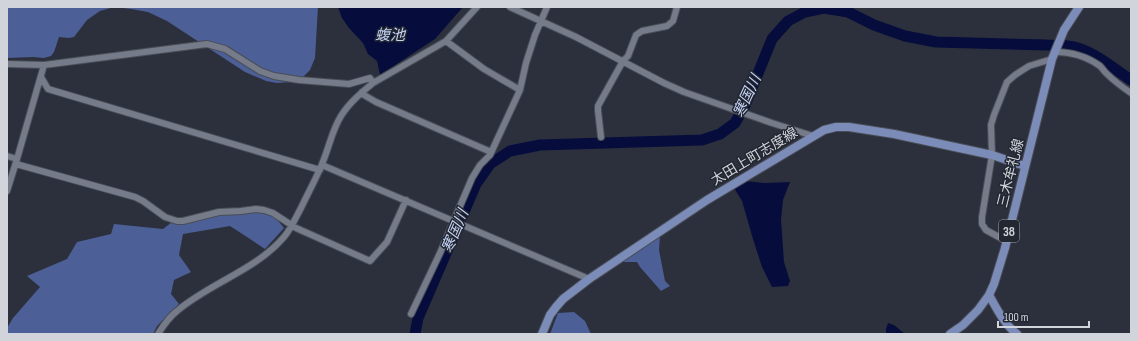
<svg xmlns="http://www.w3.org/2000/svg" width="1138" height="341" font-family="'Sofia Sans Condensed','Noto Sans JP',sans-serif">
  <style>
    .forest { fill: #4c5f96 }
    .water { fill: #060d3d }
    .lines { fill: none; stroke-linecap: round; stroke-linejoin: round }
    .river { stroke: #060d3d; stroke-width: 11 }
    .minor-casing { stroke: #494d57; stroke-width: 8 }
    .major-casing { stroke: #494d57; stroke-width: 10 }
    .minor { stroke: #757b88; stroke-width: 6 }
    .major { stroke: #7c8cb9; stroke-width: 8 }
    .labels { text-anchor: middle; stroke-width: 3; stroke-linejoin: round; paint-order: stroke }
    .shield { fill: #222732; stroke: #9ca0a8; stroke-width: 1 }
    .shield-label { font-size: 13px; font-weight: bold; fill: #d1d4db }
    .street-label { font-size: 14px; fill: #d1d4db; stroke: #222732 }
    .water-label { font-size: 15px; font-style: italic; fill: #c6d3f5; stroke: #222732 }
  </style>
  <rect width="100%" height="100%" fill="#2c303c"/>
  <path class="forest" d="M 7,7 L 318,7 L 315,58 L 310,70 L 303,77 L 291,82 L 277,83 L 266,81 L 245,72 L 167,21 L 148,12 L 131,9 L 114,7 L 100,11 L 87,20 L 74,37 L 69,38 L 59,37 L 54,52 L 51,56 L 44,58 L 33,57 L 7,58 Z
    M 257,210 L 275,217 L 284,228 L 265,249 L 247,237 L 230,226 L 183,234 L 179,255 L 191,272 L 174,280 L 171,294 L 179,304 L 157,326 L 153,334 L 7,334 L 7,328 L 13,318 L 40,287 L 27,276 L 67,259 L 77,242 L 111,234 L 114,224 L 163,229 L 172,222 L 219,215 L 243,214 Z
    M 660,236 L 659,250 L 665,281 L 670,286 L 661,291 L 640,267 L 637,262 L 624,262 L 624,260 Z
    M 574,312 L 585,321 L 591,334 L 550,334 L 558,313 Z"/>
  <path class="water" d="M 338,7 L 463,7 L 435,39 L 380,75 L 377,61 L 368,54 L 363,43 L 349,28 L 342,18 Z
    M 745,181 L 765,183 L 790,182 L 783,200 L 781,220 L 784,262 L 790,281 L 788,286 L 772,287 L 762,267 L 753,239 L 742,201 L 734,188 Z
    M 888,323 L 894,325 L 905,334 L 886,334 L 886,329 Z"/>
  <g class="lines">
    <path class="river" d="M 415,334 L 418,318 L 476,184 L 490,164 L 510,151 L 540,145 L 702,140 L 720,134 L 735,123 L 746,103 L 772,39 L 788,21 L 805,12 L 824,8 L 848,12 L 874,25 L 905,36 L 936,42 L 1047,45 C 1057,45 1068,45 1078,48 C 1095,53 1116,70 1131,80"/>
    <g class="minor-casing">
      <path id="minor" d="M 510,7 L 576,37 L 664,83 L 684,92 L 772,123 L 813,136
        M 446,41 L 484,69 L 520,90
        M 1055,52 C 1071,52 1086,56 1100,66 C 1102,68 1104,71 1106,73 C 1114,81 1122,87 1131,93
        M 7,64 L 44,65 L 207,44 L 225,49 L 260,71 L 274,76 L 299,80 L 349,84 L 370,78 L 373,83
        M 41,77 L 48,89 L 320,170
        M 362,92 L 364,95 L 376,102 L 491,152
        M 601,137 L 598,111 L 598,106 L 623,61 L 628,56 L 636,35 L 642,31 L 667,26 L 673,21 L 677,7
        M 7,156 L 17,159
        M 16,164 L 135,197 L 143,201 L 165,217 L 177,221 L 183,221 L 219,212 L 241,211 L 256,209 L 264,210 L 273,213 L 296,228 L 370,261 L 387,242 L 406,200
        M 322,165 L 589,279
        M 7,191 L 17,159 L 44,65
        M 1006,241 L 986,230 L 982,224 L 982,217 L 992,155 L 991,125 L 994,115 L 1007,82 L 1015,75 L 1029,66 L 1052,59
        M 411,314 L 440,253 L 472,178 L 480,165 L 490,155 L 520,90 L 526,63 L 535,35 L 547,7
        M 158,334 C 163,326 169,317 177,311 C 210,283 256,270 284,237 C 291,229 296,217 301,208 C 308,193 316,179 322,164 C 329,148 332,130 341,116 C 349,103 361,93 373,83 L 446,41 L 477,7"/>
    </g>
    <g class="major-casing">
      <path id="major" d="M 989,295 C 997,309 1004,324 1017,334
        M 542,334 L 550,315 L 556,307 L 563,299 L 589,279 L 707,200 L 824,130 L 836,127 L 849,127 L 894,134 L 992,155 L 1025,166
        M 950,334 L 963,325 L 978,310 L 989,295 L 994,284 L 1005,248 L 1052,59 L 1064,30 L 1079,7"/>
    </g>
    <use href="#minor" class="minor"/>
    <use href="#major" class="major"/>
  </g>
  <g class="labels">
    <rect class="shield" x="999" y="220" width="20" height="22" rx="3"/>
    <g class="shield-label">
      <text x="1009" y="236">38</text>
    </g>
    <g class="street-label">
      <text transform="translate(754 156) rotate(-31)" y="5">太田上町志度線</text>
      <text transform="translate(1010 173) rotate(-76)" y="5">三木牟礼線</text>
    </g>
    <g class="water-label">
      <text x="390" y="40">蝮池</text>
      <text transform="translate(747 96) rotate(-65)" y="5">寒国川</text>
      <text transform="translate(455 231) rotate(-67)" y="5">寒国川</text>
    </g>
  </g>
  <rect width="1138" height="341" fill="none" stroke="#d1d4db" stroke-width="16"/>
  <path d="M998 321v6h91v-6" fill="none" stroke="#d1d4db" stroke-width="2"/>
  <text x="1004" y="321" font-size="12" fill="#d1d4db" stroke="#222732" stroke-width="3" paint-order="stroke">100 m</text>
</svg>
